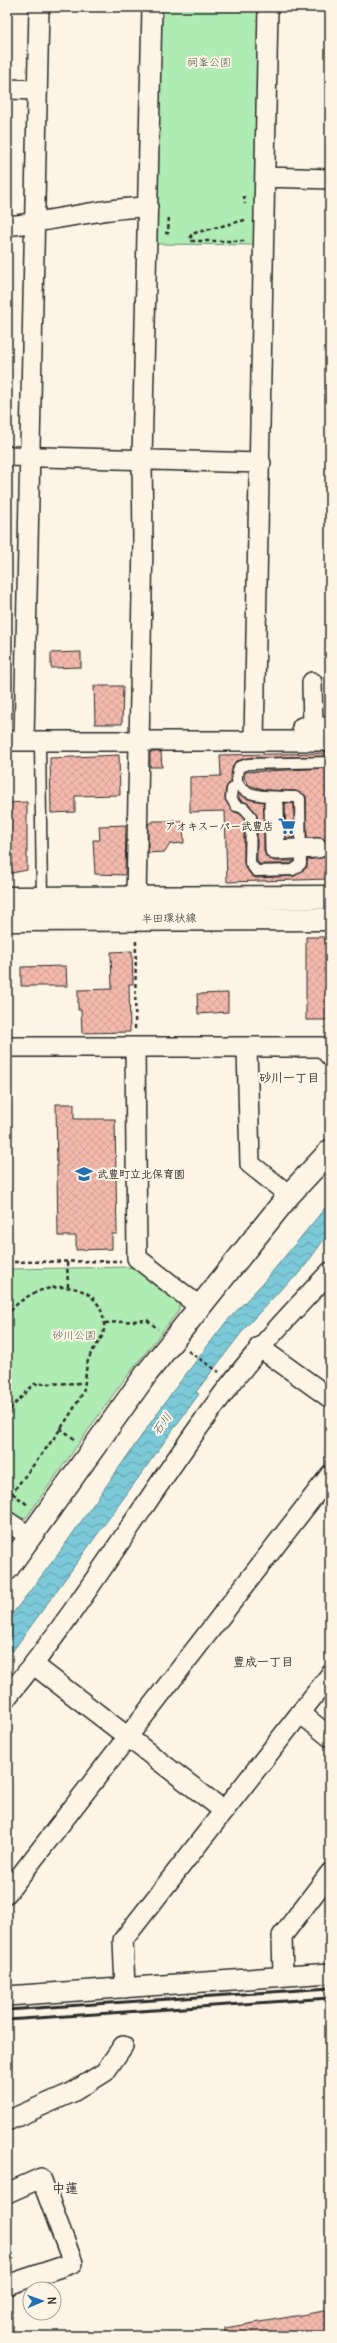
<svg xmlns="http://www.w3.org/2000/svg" width="337" height="2343" font-family="Delius,'Klee One',sans-serif">
  <style>
    .park { fill: #aeecb3; stroke: #6c8c6f }
    .water { fill: url(#water-waves); stroke: #5b8a93 }
    .building { fill: url(#building-cross-hatch); stroke: #2b2b2b }
    .lines { fill: none; stroke-linecap: round; stroke-linejoin: round }
    .lane-casing { stroke: #2b2b2b; stroke-width: 13 }
    .street-casing { stroke: #2b2b2b; stroke-width: 22 }
    .secondary-casing { stroke: #2b2b2b; stroke-width: 25 }
    .path { stroke: #2b2b2b; stroke-width: 2.5; stroke-dasharray: 4 3; stroke-linecap: butt }
    .lane { stroke: #fcf5e5; stroke-width: 10 }
    .street { stroke: #fcf5e5; stroke-width: 19 }
    .secondary { stroke: #fcf5e5; stroke-width: 22 }
    .rail { stroke: #2b2b2b; stroke-width: 3 }
    .labels { text-anchor: middle; stroke-width: 4; stroke-linejoin: round; paint-order: stroke }
    .park-label { font-size: 11px; fill: #4c5b4d; stroke: #fcf5e5 }
    .poi-label { font-size: 11px; font-weight: bold; fill: #2b2b2b; stroke: #fcf5e5; text-anchor: end }
    .street-label { font-size: 11px; fill: #2b2b2b; stroke: #fcf5e5 }
    .neighbourhood-label { font-size: 12px; font-weight: bold; fill: #2b2b2b; stroke: #fcf5e5 }
    .water-label { font-size: 12px; font-style: italic; fill: #435a5f; stroke: #fcf5e5 }
    .quarter-label { font-size: 13px; font-weight: bold; fill: #2b2b2b; stroke: #fcf5e5 }
  </style>
  <defs>
    <pattern id="water-waves" width="16" height="10" patternUnits="userSpaceOnUse"><rect width="16" height="10" fill="#7bc9d8"/><path d="M0 5q4-4 8 0t8 0" fill="none" stroke="#65a3af"/></pattern>
    <pattern id="building-cross-hatch" width="8" height="8" patternUnits="userSpaceOnUse"><rect width="8" height="8" fill="#f3b9ac"/><path d="M0 0l8 8M0 8l8-8" fill="none" stroke="#d09f94"/></pattern>
  </defs>
  <rect width="100%" height="100%" fill="#fcf5e5"/>
  <filter id="ink" filterUnits="userSpaceOnUse"><feTurbulence type="fractalNoise" baseFrequency=".025" numOctaves="2"/><feDisplacementMap in="SourceGraphic" scale="8" xChannelSelector="R" yChannelSelector="G"/><feConvolveMatrix kernelMatrix="1 2 1 2 8 2 1 2 1" color-interpolation-filters="sRGB"/></filter>
  <g filter="url(#ink)">
    <path class="park" d="M 160,7 L 259,7 L 256,245 L 157,244 Z
      M 133,1267 L 179,1301 L 179,1310 L 118,1388 L 26,1518 L 17,1518 L 7,1511 L 7,1269 Z"/>
    <path class="water" d="M 330,1202 L 330,1231 L 300,1273 L 282,1288 L 245,1328 L 196,1392 L 199,1394 L 7,1659 L 7,1621 L 59,1553 L 173,1391 L 226,1322 L 262,1284 Z"/>
    <path class="building" d="M 81,652 L 81,667 L 51,668 L 51,653 Z
      M 94,686 L 123,686 L 122,724 L 95,724 Z
      M 150,752 L 161,752 L 162,767 L 150,767 Z
      M 330,753 L 330,756 L 248,758 L 237,761 L 233,766 L 231,781 L 226,788 L 225,797 L 231,810 L 240,814 L 244,818 L 244,863 L 251,875 L 256,878 L 294,876 L 307,867 L 307,860 L 324,857 L 329,848 L 327,842 L 323,838 L 307,838 L 306,796 L 295,791 L 266,790 L 249,785 L 244,778 L 245,772 L 330,768 L 330,879 L 227,882 L 225,811 L 190,812 L 190,777 L 221,776 L 220,755 Z
      M 119,755 L 120,795 L 75,796 L 75,812 L 51,813 L 50,758 Z
      M 238,793 L 252,800 L 264,802 L 264,850 L 266,856 L 275,861 L 294,861 L 291,864 L 259,864 L 257,861 L 257,816 L 249,804 L 240,800 Z
      M 27,802 L 27,870 L 7,874 L 7,803 Z
      M 285,803 L 294,803 L 294,838 L 286,838 Z
      M 154,821 L 183,821 L 184,843 L 170,844 L 165,852 L 148,853 L 148,824 Z
      M 126,825 L 125,875 L 95,874 L 93,840 L 100,840 L 99,826 Z
      M 306,937 L 330,937 L 330,1020 L 306,1020 Z
      M 132,951 L 133,984 L 129,984 L 130,1032 L 82,1033 L 81,1010 L 78,1010 L 78,990 L 112,989 L 111,952 Z
      M 66,966 L 67,986 L 21,986 L 21,967 Z
      M 228,993 L 228,1012 L 198,1014 L 197,994 Z
      M 56,1104 L 74,1104 L 74,1119 L 115,1119 L 117,1234 L 112,1234 L 112,1249 L 76,1250 L 76,1236 L 58,1236 Z
      M 330,2310 L 330,2336 L 225,2336 L 225,2328 Z"/>
    <g class="lines">
      <g class="lane-casing">
        <path id="lane" d="M 40,742 L 42,898
          M 238,784 L 232,789 L 231,798 L 236,806 L 244,808 L 251,816 L 250,863 L 256,871 L 293,870 L 301,864 L 300,799 L 295,797 C 275,796 226,801 239,767 L 248,764 L 330,762"/>
      </g>
      <g class="street-casing">
        <path id="street" d="M 7,89 L 36,90
          M 265,177 L 330,179
          M 7,226 C 54,221 100,208 148,207
          M 7,456 L 261,463
          M 312,682 L 313,727
          M 302,727 L 330,727
          M 7,741 L 330,741
          M 24,741 L 39,7
          M 254,741 L 268,7
          M 274,805 L 275,850 L 318,848
          M 136,898 L 143,542 L 142,460 L 152,7
          M 7,1047 L 322,1047 L 330,1056
          M 135,1047 L 137,1258 L 200,1307
          M 247,1048 L 250,1164 L 289,1195
          M 259,1347 L 330,1398
          M 7,1521 L 29,1536
          M 34,1665 L 223,1810
          M 7,1697 C 88,1600 150,1490 226,1390 C 258,1348 294,1310 330,1272
          M 300,1713 L 330,1737
          M 7,1893 L 330,1475
          M 283,1976 L 282,1936 L 330,1873
          M 125,1988 L 123,1940 L 330,1675
          M 7,1996 L 330,1973
          M 7,2121 L 73,2092 L 105,2072 L 123,2046
          M 7,2193 L 41,2178 L 73,2263 L 7,2285"/>
      </g>
      <g class="secondary-casing">
        <path id="secondary" d="M 7,898 L 330,897
          M 7,920 L 330,919
          M 7,1569 L 147,1373 L 289,1195 L 330,1151"/>
      </g>
      <path class="path" d="M 244,196 L 245,204
        M 245,220 L 191,234 L 191,241 L 246,241
        M 165,233 L 168,233 L 169,215
        M 135,1029 L 136,938
        M 7,1262 L 121,1261
        M 67,1262 L 68,1286
        M 7,1317 C 26,1281 99,1271 104,1323 C 106,1338 94,1345 89,1358 C 84,1370 87,1386 81,1396 C 62,1431 35,1462 12,1493
        M 105,1323 L 147,1320 L 158,1329
        M 188,1351 L 219,1372
        M 7,1402 L 11,1408
        M 7,1416 L 11,1408 L 34,1384 L 83,1383
        M 60,1428 L 76,1440
        M 7,1489 L 29,1506"/>
      <use href="#lane" class="lane"/>
      <use href="#street" class="street"/>
      <use href="#secondary" class="secondary"/>
      <path class="rail" d="M 7,2010 L 330,1988
        M 7,2020 L 330,1998"/>
    </g>
  </g>
  <defs>
    <g id="supermarket-bare" transform="scale(1.38)"><path d="M-6-5.5h2.5l.6 2H6L4.5 2H-2.5L-4.4-4H-6ZM-1.5 3.2a1.3 1.3 0 1 0 .1 0ZM3 3.2a1.3 1.3 0 1 0 .1 0Z" fill="#1f6fb2" stroke="#fcf5e5" stroke-width="2.5" paint-order="stroke"/></g>
    <g id="school-bare" transform="scale(1.38)"><path d="M0-5L7-2L0 1L-7-2ZM-4 1L0 2.5L4 1V4Q0 6-4 4Z" fill="#1f6fb2" stroke="#fcf5e5" stroke-width="2.5" paint-order="stroke"/></g>
  </defs>
  <g fill-rule="evenodd">
    <use href="#supermarket-bare" x="287" y="826"/>
    <use href="#school-bare" x="84" y="1174"/>
  </g>
  <g class="labels">
    <g class="park-label">
      <text x="209" y="66">祠峯公園</text>
      <text x="74" y="1339">砂川公園</text>
    </g>
    <g class="poi-label">
      <text x="274" y="830">アオキスーパー武豊店</text>
      <text x="97" y="1178" text-anchor="start">武豊町立北保育園</text>
    </g>
    <g class="street-label">
      <text transform="translate(169 918) rotate(-1)" y="4">半田環状線</text>
    </g>
    <g class="neighbourhood-label">
      <text x="289" y="1082">砂川一丁目</text>
      <text x="263" y="1666">豊成一丁目</text>
    </g>
    <g class="water-label">
      <text transform="translate(162 1424) rotate(-54)" y="4">石川</text>
    </g>
    <g class="quarter-label">
      <text x="65" y="2193">中蓮</text>
    </g>
  </g>
  <rect width="337" height="2343" fill="none" stroke="#fcf5e5" stroke-width="24"/>
  <rect x="12" y="12" width="313" height="2319" fill="none" stroke="#2b2b2b" stroke-width="1.5" filter="url(#ink)"/>
  <g transform="translate(42 2301) rotate(88)"><circle r="19" fill="#fcf5e5" stroke="#a8a49b"/>
  <path d="M0-3L7 15L0 10L-7 15Z" fill="#1f6fb2"/>
  <text y="-6" font-size="11" font-weight="bold" text-anchor="middle" fill="#2b2b2b">N</text>
  </g>
</svg>
